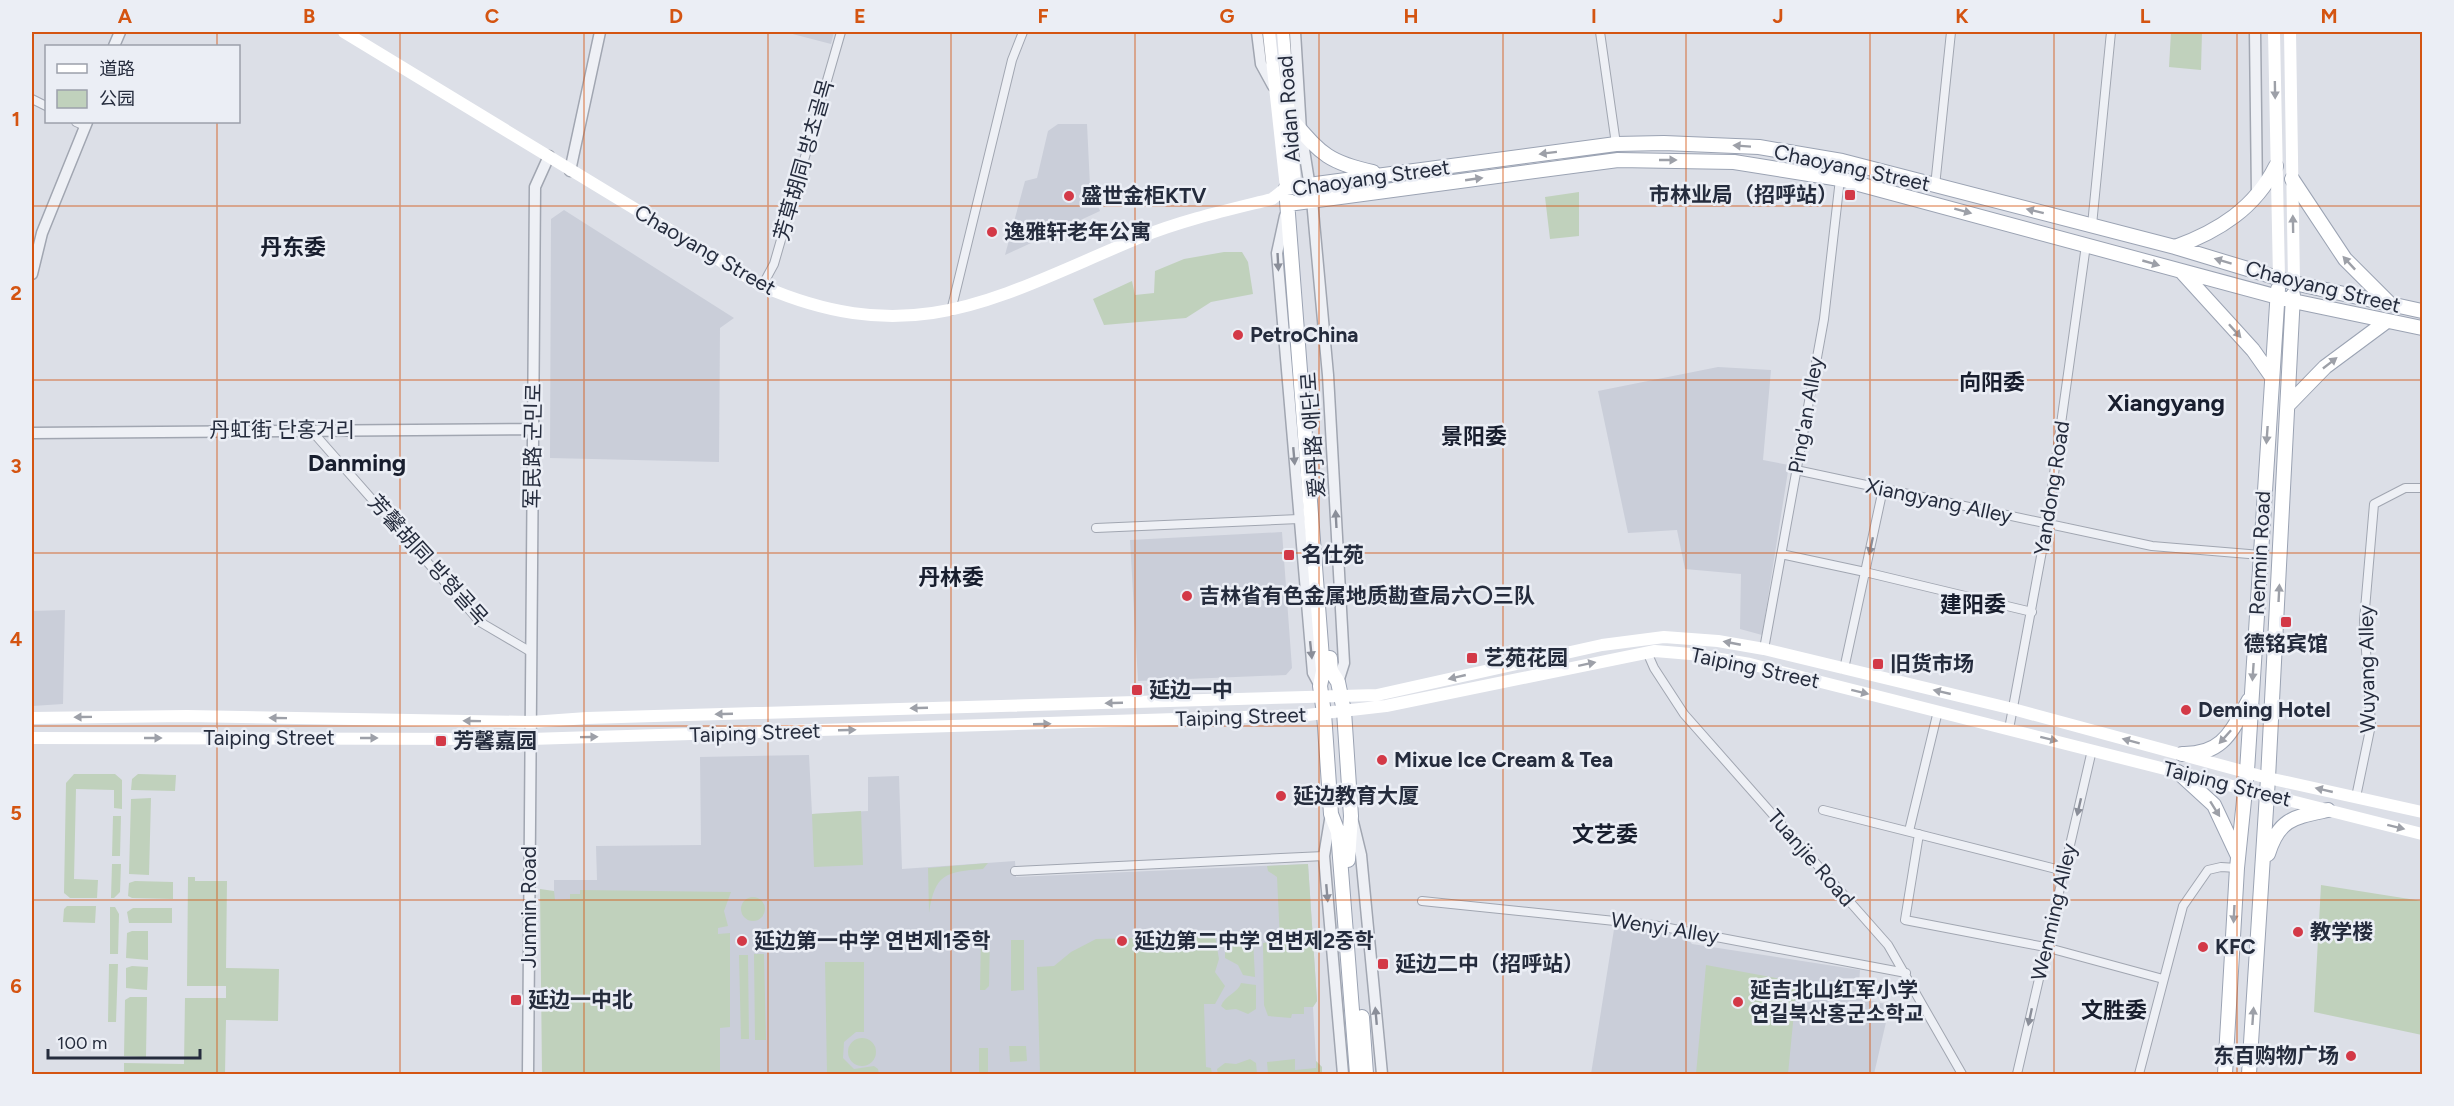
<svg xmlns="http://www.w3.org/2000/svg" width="2454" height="1106" font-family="Figtree,'Noto Sans SC','Noto Sans KR',sans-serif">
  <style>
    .built { fill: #caced9 }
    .green { fill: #c0d1bc }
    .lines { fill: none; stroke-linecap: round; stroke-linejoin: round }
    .minor-casing { stroke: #a1a6b1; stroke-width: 10 }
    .tertiary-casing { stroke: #a1a6b1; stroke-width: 13 }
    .primary-casing { stroke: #9ba3b3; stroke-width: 16 }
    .minor { stroke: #eef0f5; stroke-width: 8 }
    .tertiary { stroke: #eef0f5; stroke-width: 10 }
    .secondary { stroke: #fff; stroke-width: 12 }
    .primary { stroke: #fff; stroke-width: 14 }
    .oneway { fill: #9da0a8 }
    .oneway2 { fill: #8a8e99 }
    .grid { fill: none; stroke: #d45411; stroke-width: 1.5; stroke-opacity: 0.55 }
    .poi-dot { fill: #d33947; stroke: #ebeef5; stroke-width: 2 }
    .labels { text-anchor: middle; stroke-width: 5; stroke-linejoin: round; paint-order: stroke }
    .street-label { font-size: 21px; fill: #252c3d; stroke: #ebeef5 }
    .poi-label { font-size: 21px; font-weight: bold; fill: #252c3d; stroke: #ebeef5; text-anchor: start }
    .neighbourhood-label { font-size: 22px; font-weight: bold; fill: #181e2e; stroke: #ebeef5 }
    .quarter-label { font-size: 24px; font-weight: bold; fill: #181e2e; stroke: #ebeef5 }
    .neatline { fill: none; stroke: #d45411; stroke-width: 2 }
    .grid-label { font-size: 20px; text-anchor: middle; font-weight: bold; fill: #d45411 }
  </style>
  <rect width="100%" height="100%" fill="#dcdfe7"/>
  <path class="built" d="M 785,32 L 834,32 L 831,44 Z
    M 1058,124 L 1087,124 L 1090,186 L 1100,211 L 1005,255 L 1025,181 L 1037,178 L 1048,131 Z
    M 564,210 L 734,318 L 720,328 L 719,462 L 550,458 L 551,219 Z
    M 1718,367 L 1771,370 L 1763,460 L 1789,465 L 1762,635 L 1740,629 L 1741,574 L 1685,569 L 1677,530 L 1628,533 L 1598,391 Z
    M 1282,532 L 1292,668 L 1286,675 L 1138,681 L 1130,540 Z
    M 65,610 L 63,704 L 32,706 L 32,611 Z
    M 809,755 L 812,814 L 868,811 L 868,777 L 899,776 L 902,869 L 1015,861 L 1016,877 L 1308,864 L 1317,1001 L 1313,1007 L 1316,1061 L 1322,1067 L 1322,1074 L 554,1074 L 554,880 L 597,880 L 596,846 L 701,845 L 700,757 Z
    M 1615,923 L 1686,937 L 1692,944 L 1860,970 L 1858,998 L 1890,1005 L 1874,1074 L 1591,1074 Z"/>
  <path class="green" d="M 2171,32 L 2202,32 L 2201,70 L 2169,67 Z
    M 1579,192 L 1579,236 L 1550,239 L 1545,197 Z
    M 1224,252 L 1242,252 L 1248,262 L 1253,294 L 1211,302 L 1186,318 L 1104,325 L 1093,299 L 1132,281 L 1135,295 L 1154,293 L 1155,271 L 1184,259 Z
    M 74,774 L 115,774 L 122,780 L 122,809 L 114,808 L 114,790 L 76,789 L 74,879 L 98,880 L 97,898 L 70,898 L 64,893 L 66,783 Z
    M 138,774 L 176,775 L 175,791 L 131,790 L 132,779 Z
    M 151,798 L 149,875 L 129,874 L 131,799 Z
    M 861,811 L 863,865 L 814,867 L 812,814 Z
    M 113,816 L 121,816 L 120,856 L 112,856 Z
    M 988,863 L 983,869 C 946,872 935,873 929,913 L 928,868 Z
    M 112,864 L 121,864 L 120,892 L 114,898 L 111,898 Z
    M 1308,864 L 1317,1001 L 1313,1007 L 1304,1007 L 1304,1014 L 1292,1014 L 1291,1018 L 1268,1016 L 1264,1005 L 1263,943 L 1280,941 L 1277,877 L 1268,871 L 1267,866 Z
    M 188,877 L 195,877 L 195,881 L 227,881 L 226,968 L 279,969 L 278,1021 L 226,1020 L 225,1074 L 124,1074 L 124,1063 L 184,1064 L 185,998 L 226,998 L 226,986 L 187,986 Z
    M 135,881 L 173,882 L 173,899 L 132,898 L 128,896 L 129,883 Z
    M 2321,885 L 2422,901 L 2422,1035 L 2314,1012 Z
    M 540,889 L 554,891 L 555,900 L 570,899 L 570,894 L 580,894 L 580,890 L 731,892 L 724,911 L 728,926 L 718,928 L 718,934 L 730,933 L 730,1027 L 720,1028 L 720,1074 L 542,1074 Z
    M741 909a12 12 0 1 1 24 0a12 12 0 1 1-24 0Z
    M 67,906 L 96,906 L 95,923 L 63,922 L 64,909 Z
    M 110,907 L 115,907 L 119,914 L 118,954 L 110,954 Z
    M 133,908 L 172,908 L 172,923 L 129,923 L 127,912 Z
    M 132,931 L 148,931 L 148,960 L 126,958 L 127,933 Z
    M 981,931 L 986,931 L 990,936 L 989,986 L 985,990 L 980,990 Z
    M 1239,935 L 1253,939 L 1255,977 L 1243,975 L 1238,965 L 1225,958 L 1225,950 L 1236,945 Z
    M 1215,936 L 1219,959 L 1215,972 L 1225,986 L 1215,1004 L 1204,1004 L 1206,1067 L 1211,1068 L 1212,1074 L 1040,1074 L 1037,967 L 1054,966 L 1071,952 L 1096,939 Z
    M 1011,940 L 1024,940 L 1024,990 L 1011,991 Z
    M 754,954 L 764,954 L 766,1040 L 755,1040 Z
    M 739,955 L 748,955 L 749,1039 L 741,1039 Z
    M 825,962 L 864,962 L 864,1032 L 856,1032 L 844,1042 L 843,1058 L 854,1069 L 874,1066 L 878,1069 L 879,1074 L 827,1074 Z
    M 109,964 L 118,964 L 116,1022 L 108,1022 Z
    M 1706,965 L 1797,982 L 1788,1074 L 1696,1074 Z
    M 132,966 L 148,967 L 147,990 L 126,988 L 126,968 Z
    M 1241,983 L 1256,985 L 1256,1009 L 1248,1014 L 1236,1009 L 1226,1010 L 1221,1006 C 1225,995 1238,993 1241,983 Z
    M 130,997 L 147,997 L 146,1057 L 124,1056 L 125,1000 Z
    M848 1052a14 14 0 1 1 28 0a14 14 0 1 1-28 0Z
    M 1009,1046 L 1026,1046 L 1027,1061 L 1010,1062 Z
    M 979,1048 L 988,1048 L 988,1074 L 979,1074 Z
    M 1250,1059 L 1256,1063 L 1257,1074 L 1218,1074 L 1217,1069 L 1225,1063 L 1236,1064 Z
    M 1295,1059 L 1295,1070 L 1316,1068 L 1316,1061 L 1322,1067 L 1322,1074 L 1268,1074 L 1267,1062 Z"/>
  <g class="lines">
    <g class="minor-casing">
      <path id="minor" d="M 1600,32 L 1616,144
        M 32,99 L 46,106
        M 76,122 L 85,126
        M 1935,186 L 1951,32
        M 2092,225 L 2111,32
        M 762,286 L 774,264 L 841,32
        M 951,311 L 1012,60 L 1023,32
        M 311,430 L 480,622 L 531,652
        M 1796,470 L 2152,546 L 2261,555
        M 1096,528 L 1299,519
        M 1781,554 L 1865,572 L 2032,612
        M 1764,649 L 1824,319 L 1840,179
        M 1647,652 L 1654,668 L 1684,714 L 1888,945 L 1962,1074
        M 1844,669 L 1883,489
        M 2009,729 L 2047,524 L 2086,245
        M 2356,797 L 2371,725 L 2364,621 L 2374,504 L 2405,488 L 2422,488
        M 1823,810 L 2064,871
        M 1909,831 L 1938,711
        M 1919,834 L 1905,920 L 2045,947 L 2163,979
        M 1015,871 L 1324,856
        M 1422,901 L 1653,925 L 1906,973
        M 2017,1074 L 2092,750
        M 2139,1074 L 2183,906 L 2208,870 L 2221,867 L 2237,868"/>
    </g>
    <g class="tertiary-casing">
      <path id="tertiary" d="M 1257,32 L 1261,64 L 1273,86
        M 1295,32 L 1301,131 L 1312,200 L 1328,375 L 1344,663 L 1338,682
        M 2255,32 L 2257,196
        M 114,46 L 120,32
        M 570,171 L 600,32
        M 1285,216 L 1277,253 L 1313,673 L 1320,686
        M 32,274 L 42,233 L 87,122
        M 32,433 L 533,429
        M 1331,814 L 1324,856 L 1343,1074
        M 1353,822 L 1361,855 L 1382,1074
        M 528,1074 L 535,187 L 549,156"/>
    </g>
    <g class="primary-casing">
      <path id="primary" d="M 1290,118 C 1320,152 1326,162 1373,172
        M 2292,179 L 2345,259 L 2389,303
        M 1288,204 L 1618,160 L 1734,162 L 1840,179 L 2293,301 L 2422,328
        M 2175,247 C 2219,231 2255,208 2276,166
        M 2182,272 L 2253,350 L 2272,377
        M 2289,404 L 2325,367 L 2387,321
        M 1330,658 L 1331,671 L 1338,682 L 1344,711 L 1351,816 L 1348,860
        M 2182,754 C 2223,755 2231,732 2249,700
        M 2178,772 L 2214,805 L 2237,854
        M 2268,854 C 2279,818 2295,817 2328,810
        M 1362,1017 L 1366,1074
        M 1357,1074 L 1338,832 L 1331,814 L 1324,713 L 1320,686 L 1323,671 L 1286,188 L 1616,144 L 1664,143 L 1759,147 L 1842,161 L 2175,247 L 2294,283 L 2422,311
        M 2225,1074 L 2237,868 L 2247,771 L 2278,289
        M 2249,1074 L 2268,778 L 2293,295"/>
    </g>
    <use href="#minor" class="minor"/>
    <use href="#tertiary" class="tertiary"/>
    <path class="secondary" d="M 344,32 L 762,286 C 917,353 1000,295 1141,237 C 1183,220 1228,210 1272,199 L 1286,188 L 1269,32
      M 1283,32 L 1295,186
      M 2274,32 L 2279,278
      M 2290,32 L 2294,283
      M 32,718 L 187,716 L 531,722 L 587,718 L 1377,695 L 1602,645 L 1664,637 L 1718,641 L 1764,649 L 2013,709 L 2268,778 L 2422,812
      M 32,738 L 530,739 L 1307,715 L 1386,706 L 1655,651 L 1691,654 L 1750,664 L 2422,834"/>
    <use href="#primary" class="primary"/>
  </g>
  <defs><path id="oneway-solid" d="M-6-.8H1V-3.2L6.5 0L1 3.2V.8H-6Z" transform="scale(1.5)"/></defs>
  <g class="oneway">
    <use href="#oneway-solid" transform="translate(2275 90) rotate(89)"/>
    <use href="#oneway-solid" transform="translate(1742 146) rotate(-176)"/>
    <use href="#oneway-solid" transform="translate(1548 153) rotate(173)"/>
    <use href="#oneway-solid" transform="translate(1668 160)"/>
    <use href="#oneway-solid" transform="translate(1474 179) rotate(-8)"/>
    <use href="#oneway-solid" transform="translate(1963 211) rotate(15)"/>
    <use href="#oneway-solid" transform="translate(2035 211) rotate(-166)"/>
    <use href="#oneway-solid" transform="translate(2293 224) rotate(-91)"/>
    <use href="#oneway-solid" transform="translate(2223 261) rotate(-163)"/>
    <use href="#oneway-solid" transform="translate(2151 263) rotate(16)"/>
    <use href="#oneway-solid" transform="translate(2349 263) rotate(-133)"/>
    <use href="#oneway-solid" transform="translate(2235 331) rotate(48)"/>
    <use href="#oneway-solid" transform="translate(2330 363) rotate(-38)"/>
    <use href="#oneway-solid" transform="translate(2267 435) rotate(94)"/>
    <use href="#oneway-solid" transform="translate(2279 593) rotate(-87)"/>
    <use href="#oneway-solid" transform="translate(1732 643) rotate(-169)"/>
    <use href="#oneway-solid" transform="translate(1587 664) rotate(-12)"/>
    <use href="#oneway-solid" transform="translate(2253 672) rotate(94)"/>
    <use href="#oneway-solid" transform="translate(1457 677) rotate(167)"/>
    <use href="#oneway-solid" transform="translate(1860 692) rotate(14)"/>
    <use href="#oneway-solid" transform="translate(1942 692) rotate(-167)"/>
    <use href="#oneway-solid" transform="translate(1114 703) rotate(178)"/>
    <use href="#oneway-solid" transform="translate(919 708) rotate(178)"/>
    <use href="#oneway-solid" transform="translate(724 714) rotate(178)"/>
    <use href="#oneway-solid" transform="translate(83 717) rotate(179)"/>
    <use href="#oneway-solid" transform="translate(278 718) rotate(-179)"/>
    <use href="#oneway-solid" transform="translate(472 721) rotate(-179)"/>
    <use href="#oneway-solid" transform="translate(1042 724) rotate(-2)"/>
    <use href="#oneway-solid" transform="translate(847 730) rotate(-2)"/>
    <use href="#oneway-solid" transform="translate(589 737) rotate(-1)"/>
    <use href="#oneway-solid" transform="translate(2225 737) rotate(132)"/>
    <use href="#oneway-solid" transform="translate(153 738)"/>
    <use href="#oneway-solid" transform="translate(369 738)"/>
    <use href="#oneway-solid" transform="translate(2049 739) rotate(14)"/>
    <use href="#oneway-solid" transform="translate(2131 741) rotate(-165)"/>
    <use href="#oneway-solid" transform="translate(2324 790) rotate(-167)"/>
    <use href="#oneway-solid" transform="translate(2215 809) rotate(58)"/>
    <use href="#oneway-solid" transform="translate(2396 827) rotate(14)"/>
    <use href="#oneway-solid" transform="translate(2234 914) rotate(93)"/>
    <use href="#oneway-solid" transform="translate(2253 1016) rotate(-86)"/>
  </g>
  <g class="oneway2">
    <use href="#oneway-solid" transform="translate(1278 262) rotate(87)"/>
    <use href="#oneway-solid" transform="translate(1294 456) rotate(85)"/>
    <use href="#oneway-solid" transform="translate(1336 519) rotate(-93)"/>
    <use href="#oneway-solid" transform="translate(1871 546) rotate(102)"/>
    <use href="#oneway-solid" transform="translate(1311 650) rotate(84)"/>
    <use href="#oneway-solid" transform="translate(2079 807) rotate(103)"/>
    <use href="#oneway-solid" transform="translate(1327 893) rotate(85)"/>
    <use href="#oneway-solid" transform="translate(1376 1016) rotate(-95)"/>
    <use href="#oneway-solid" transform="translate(2030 1017) rotate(102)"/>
  </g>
  <path class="grid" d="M 217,32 L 217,46M 400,32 L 400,1074M 584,32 L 584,1074M 768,32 L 768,1074M 951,32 L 951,1074M 1135,32 L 1135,1074M 1319,32 L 1319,1074M 1503,32 L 1503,1074M 1686,32 L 1686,1074M 1870,32 L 1870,1074M 2054,32 L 2054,1074M 2237,32 L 2237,1074M 217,122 L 217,1074M 32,206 L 2422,206M 32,380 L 2422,380M 32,553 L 2422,553M 32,726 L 2422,726M 32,900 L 2422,900"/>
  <g class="poi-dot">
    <rect x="1844" y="189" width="12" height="12" rx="3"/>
    <circle cx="1069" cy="196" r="6"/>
    <circle cx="992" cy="232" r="6"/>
    <circle cx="1238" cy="335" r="6"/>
    <rect x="1283" y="549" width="12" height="12" rx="3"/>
    <circle cx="1187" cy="596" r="6"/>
    <rect x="2280" y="616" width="12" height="12" rx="3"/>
    <rect x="1466" y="652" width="12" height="12" rx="3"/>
    <rect x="1872" y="658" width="12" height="12" rx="3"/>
    <rect x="1131" y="684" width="12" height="12" rx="3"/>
    <circle cx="2186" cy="710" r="6"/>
    <rect x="435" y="735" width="12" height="12" rx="3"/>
    <circle cx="1382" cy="760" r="6"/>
    <circle cx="1281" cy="796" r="6"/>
    <circle cx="2298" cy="932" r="6"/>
    <circle cx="742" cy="941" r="6"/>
    <circle cx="1122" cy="941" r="6"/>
    <circle cx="2203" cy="947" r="6"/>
    <rect x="1377" y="958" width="12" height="12" rx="3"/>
    <rect x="510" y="994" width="12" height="12" rx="3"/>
    <circle cx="1738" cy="1002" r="6"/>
    <circle cx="2351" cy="1056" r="6"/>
  </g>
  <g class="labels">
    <g class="street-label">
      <text transform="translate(1289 109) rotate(-94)" y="7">Aidan Road</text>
      <text transform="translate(804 160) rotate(-74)" y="7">芳草胡同 방초골목</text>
      <text transform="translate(1852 168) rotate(12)" y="7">Chaoyang Street</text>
      <text transform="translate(1371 178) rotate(-8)" y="7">Chaoyang Street</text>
      <text transform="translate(705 250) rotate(30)" y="7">Chaoyang Street</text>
      <text transform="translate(2323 287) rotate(14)" y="7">Chaoyang Street</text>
      <text transform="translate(1806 415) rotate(-80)" y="7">Ping'an Alley</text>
      <text x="282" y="437">丹虹街 단홍거리</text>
      <text transform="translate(1313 435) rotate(-94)" y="7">爱丹路 애단로</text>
      <text transform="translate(533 446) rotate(-89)" y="7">军民路 군민로</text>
      <text transform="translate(2052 488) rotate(-81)" y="7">Yandong Road</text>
      <text transform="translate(1939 501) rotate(12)" y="7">Xiangyang Alley</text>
      <text transform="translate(2260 553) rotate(-87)" y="7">Renmin Road</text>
      <text transform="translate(428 560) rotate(48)" y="7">芳馨胡同 방형골목</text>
      <text transform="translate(1755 668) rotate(12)" y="7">Taiping Street</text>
      <text transform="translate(2367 669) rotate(-91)" y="7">Wuyang Alley</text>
      <text transform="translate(1241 717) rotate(-2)" y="7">Taiping Street</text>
      <text transform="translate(755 733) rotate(-2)" y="7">Taiping Street</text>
      <text x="269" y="745">Taiping Street</text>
      <text transform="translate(2227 784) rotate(14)" y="7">Taiping Street</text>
      <text transform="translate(1811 858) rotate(49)" y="7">Tuanjie Road</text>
      <text transform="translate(529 907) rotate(-90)" y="7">Junmin Road</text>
      <text transform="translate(2054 912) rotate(-77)" y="7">Wenming Alley</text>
      <text transform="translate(1665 928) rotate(9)" y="7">Wenyi Alley</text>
    </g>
    <g class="poi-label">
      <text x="1838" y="202" text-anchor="end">市林业局（招呼站）</text>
      <text x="1081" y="203">盛世金柜KTV</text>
      <text x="1004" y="239">逸雅轩老年公寓</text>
      <text x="1250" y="342">PetroChina</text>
      <text x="1301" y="562">名仕苑</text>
      <text x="1199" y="603">吉林省有色金属地质勘查局六〇三队</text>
      <text x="2286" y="651" text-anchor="middle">德铭宾馆</text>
      <text x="1484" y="665">艺苑花园</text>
      <text x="1890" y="671">旧货市场</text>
      <text x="1149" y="697">延边一中</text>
      <text x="2198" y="717">Deming Hotel</text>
      <text x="453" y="748">芳馨嘉园</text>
      <text x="1394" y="767">Mixue Ice Cream &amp; Tea</text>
      <text x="1293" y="803">延边教育大厦</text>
      <text x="2310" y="939">教学楼</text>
      <text x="754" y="948">延边第一中学 연변제1중학</text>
      <text x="1134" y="948">延边第二中学 연변제2중학</text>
      <text x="2215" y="954">KFC</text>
      <text x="1395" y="971">延边二中（招呼站）</text>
      <text x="1750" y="997">延吉北山红军小学<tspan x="1750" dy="24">연길북산홍군소학교</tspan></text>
      <text x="528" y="1007">延边一中北</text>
      <text x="2339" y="1063" text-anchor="end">东百购物广场</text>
    </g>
    <g class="neighbourhood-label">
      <text x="293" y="255">丹东委</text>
      <text x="1992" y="390">向阳委</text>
      <text x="1474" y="444">景阳委</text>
      <text x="951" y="585">丹林委</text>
      <text x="1973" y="612">建阳委</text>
      <text x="1605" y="842">文艺委</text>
      <text x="2114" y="1018">文胜委</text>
    </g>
    <g class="quarter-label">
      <text x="2166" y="411">Xiangyang</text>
      <text x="357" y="471">Danming</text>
    </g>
  </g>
  <rect width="2454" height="1106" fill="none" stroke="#ebeef5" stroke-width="66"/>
  <rect x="45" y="45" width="195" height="78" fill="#ebeef5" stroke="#9ca0ab" stroke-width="1.5"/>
  <rect x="57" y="64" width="30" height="9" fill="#ffffff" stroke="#9ca0ab" stroke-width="1.5"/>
  <text x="99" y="75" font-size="18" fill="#252c3d">道路</text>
  <rect x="57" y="90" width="30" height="18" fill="#c0d1bc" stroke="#9ca0ab" stroke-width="1.5"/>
  <text x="99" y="105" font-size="18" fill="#252c3d">公园</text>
  <path d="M48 1049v9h152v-9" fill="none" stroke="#252c3d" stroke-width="3"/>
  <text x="57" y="1049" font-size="18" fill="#252c3d" stroke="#ebeef5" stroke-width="4.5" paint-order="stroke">100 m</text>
  <rect x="33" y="33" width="2388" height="1040" class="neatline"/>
  <g class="grid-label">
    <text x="125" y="23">A</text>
    <text x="309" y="23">B</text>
    <text x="492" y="23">C</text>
    <text x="676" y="23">D</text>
    <text x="860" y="23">E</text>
    <text x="1043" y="23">F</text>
    <text x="1227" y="23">G</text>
    <text x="1411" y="23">H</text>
    <text x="1594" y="23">I</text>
    <text x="1778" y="23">J</text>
    <text x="1962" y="23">K</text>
    <text x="2145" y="23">L</text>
    <text x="2329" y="23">M</text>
    <text x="16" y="126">1</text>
    <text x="16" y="300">2</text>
    <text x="16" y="473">3</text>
    <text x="16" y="646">4</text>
    <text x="16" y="820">5</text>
    <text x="16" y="993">6</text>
  </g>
</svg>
